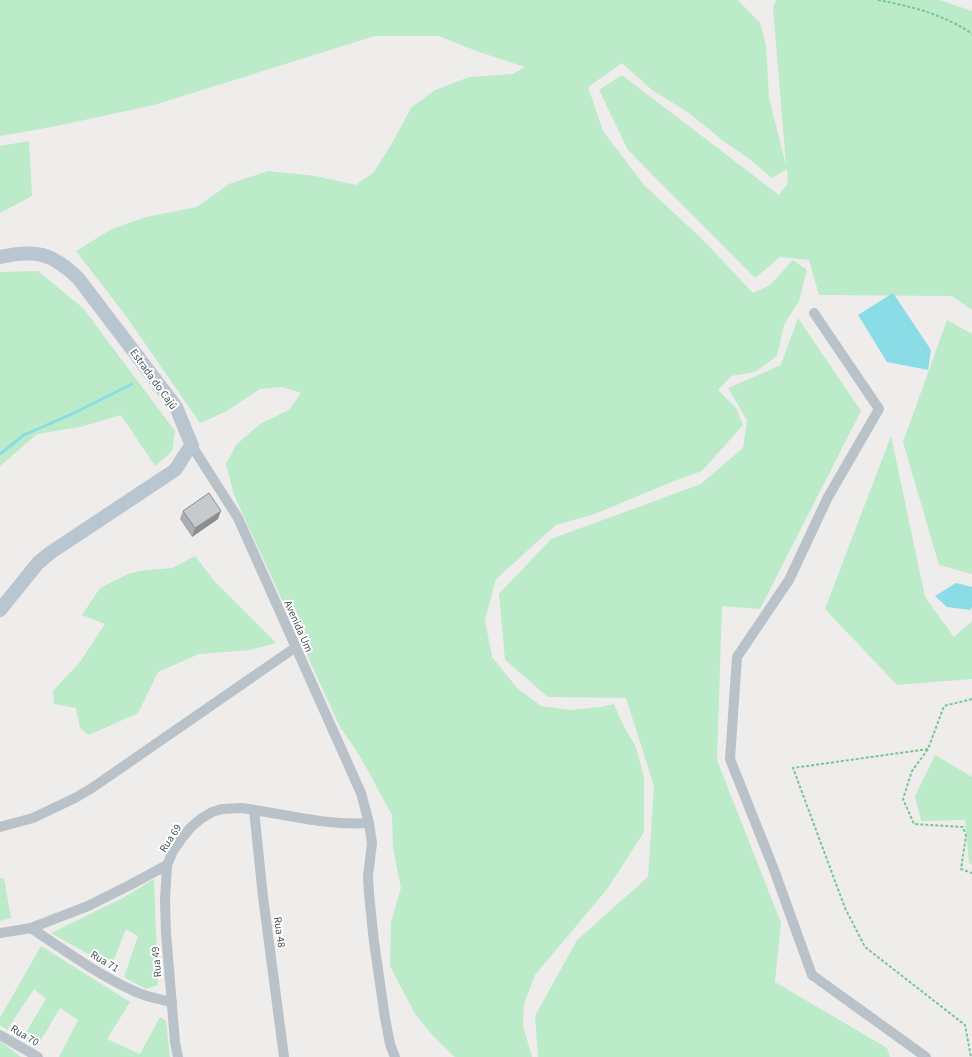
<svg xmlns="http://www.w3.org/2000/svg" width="972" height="1057" font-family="'Source Sans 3',sans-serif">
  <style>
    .green { fill: #bbebc9 }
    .water { fill: #8adce6 }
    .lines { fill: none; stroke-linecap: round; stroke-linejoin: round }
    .stream { stroke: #8adce6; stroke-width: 3 }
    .path { stroke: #75c796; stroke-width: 2; stroke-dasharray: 3 2; stroke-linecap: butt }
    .minor { stroke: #b8c2c8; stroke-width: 10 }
    .secondary { stroke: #bac6cf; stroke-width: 14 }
    .wall { fill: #aaaeb2 }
    .shaded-wall { fill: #8b8d91 }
    .building { fill: #c6cacf; stroke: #8b8d91 }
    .labels { text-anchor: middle; stroke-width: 4; stroke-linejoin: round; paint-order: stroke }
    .street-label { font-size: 11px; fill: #455158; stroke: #fff }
  </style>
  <rect width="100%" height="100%" fill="#efecec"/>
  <path class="green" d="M 0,0 L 738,0 L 760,23 L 766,45 L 769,98 L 786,165 L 773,8 L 776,0 L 939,0 L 972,11 L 972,310 L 952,296 L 819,295 L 809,260 L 780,257 L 755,278 L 628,150 L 599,90 L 622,75 L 779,195 L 788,183 L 787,169 L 772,178 L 748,158 L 722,140 L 689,113 L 652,90 L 622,63 L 588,87 L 603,131 L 644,185 L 704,241 L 753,293 L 770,285 L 793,260 L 807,270 L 799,301 L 784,325 L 777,356 L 755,372 L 731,376 L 718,390 L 736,408 L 743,425 L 702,471 L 674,481 L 595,514 L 556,525 L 496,579 L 485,620 L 492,657 L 517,688 L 541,706 L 570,710 L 601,707 L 614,704 L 624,727 L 636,747 L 644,778 L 644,832 L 608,888 L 535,975 L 524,1004 L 523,1026 L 532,1057 L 455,1057 L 433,1036 L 415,1014 L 390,966 L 391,922 L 401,888 L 393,848 L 392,815 L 361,758 L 339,725 L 234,495 L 226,464 L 236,445 L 260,424 L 289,410 L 301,393 L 282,387 L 260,389 L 225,412 L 200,423 L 126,316 L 76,251 L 112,229 L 146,217 L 197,207 L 229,184 L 268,171 L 315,176 L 356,185 L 374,172 L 391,145 L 411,108 L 435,90 L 469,77 L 513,74 L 525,67 L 479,52 L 439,36 L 375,36 L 154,105 L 52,127 L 0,136 Z
    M 29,141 L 32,196 L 0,213 L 0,146 Z
    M 38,271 L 83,308 L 175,431 L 172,451 L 155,466 L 121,415 L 80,427 L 37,434 L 0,466 L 0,272 Z
    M 798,318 L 861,411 L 760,609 L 722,606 L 717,760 L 781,923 L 775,982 L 887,1048 L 890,1057 L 538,1057 L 535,1016 L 577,940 L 648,877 L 654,786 L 626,698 L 548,697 L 505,660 L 499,594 L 551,539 L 701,484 L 743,448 L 747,420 L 728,388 L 781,365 Z
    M 947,320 L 972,334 L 972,574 L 939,565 L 903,442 Z
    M 891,436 L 925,597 L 954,637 L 972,621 L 972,679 L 897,685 L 825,609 Z
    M 195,556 L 216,583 L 276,643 L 250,650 L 199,654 L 158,672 L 138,713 L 89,735 L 80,728 L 76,708 L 54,704 L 53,691 L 80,662 L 105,624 L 82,615 L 100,588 L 128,574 L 139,571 L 172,568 Z
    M 935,755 L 972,777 L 972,865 L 969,863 L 965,820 L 921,821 L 915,796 Z
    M 0,878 L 4,878 L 11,918 L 0,921 Z
    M 154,879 L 158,985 L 146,989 L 124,977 L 138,936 L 126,929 L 111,967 L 51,933 L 123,898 Z
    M 41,946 L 130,1002 L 107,1039 L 140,1054 L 160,1017 L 166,1021 L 170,1057 L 59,1057 L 78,1020 L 60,1008 L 37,1047 L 22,1039 L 46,999 L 34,989 L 7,1030 L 0,1025 L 0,1018 Z
    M 0,1041 L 21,1057 L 0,1057 Z"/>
  <path class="water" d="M 893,293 L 931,350 L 928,370 L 887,362 L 858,315 Z
    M 956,583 L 972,587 L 972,607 L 970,610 L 947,607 L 935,596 Z"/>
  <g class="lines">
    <path class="stream" d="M 0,454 L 24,435 L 72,414 L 132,384"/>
    <path class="path" d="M 878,0 C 910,6 946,15 972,34
      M 972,699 L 944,706 L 928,749 L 912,771 L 903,799 L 914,824 L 963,827 L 966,836 L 961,869 L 972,873
      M 928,749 L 793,768 L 845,908 L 865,947 L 965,1025 L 971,1057"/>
    <path class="minor" d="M 814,313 L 879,409 L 828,497 L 789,580 L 737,657 L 730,759 L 773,867 L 812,975 L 926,1057
      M 192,446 L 238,518 L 361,793 L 369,823 L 372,843 L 368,876 L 369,894 L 374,942 L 385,1018 L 390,1044 L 395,1057
      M 254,810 L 263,897 L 284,1057
      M 0,827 L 33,818 L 75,798 L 92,788 L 296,647
      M 167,865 L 165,900 L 166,933 L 175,1042 L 178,1057
      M 31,928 C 64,950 97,974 134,991 C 146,997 159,999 172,1002
      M 0,933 L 31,928 L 88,906 L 130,885 L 167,865 L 173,851 L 182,838 L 191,827 L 202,818 L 212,812 L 222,809 L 242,808 C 285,814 326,826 369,823
      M 0,1035 L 38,1057"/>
    <path class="secondary" d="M 0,257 C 36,249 52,253 78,278 L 176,407 L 192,446 C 185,452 181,462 175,470 L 50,553 L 38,563 L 0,610"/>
  </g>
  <path class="wall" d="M 183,511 L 218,519 L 192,537 L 180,519 Z"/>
  <path class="shaded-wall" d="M 221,511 L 218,519 L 192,537 L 195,528 Z"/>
  <path class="building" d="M 209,493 L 221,511 L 195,528 L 183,511 Z"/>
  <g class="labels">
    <g class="street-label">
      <text transform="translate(154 379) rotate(54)" y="4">Estrada do Cajú</text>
      <text transform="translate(299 626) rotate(66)" y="4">Avenida Um</text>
      <text transform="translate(170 838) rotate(-57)" y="4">Rua 69</text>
      <text transform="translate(280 932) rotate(82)" y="4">Rua 48</text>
      <text transform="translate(105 961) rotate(31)" y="4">Rua 71</text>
      <text transform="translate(156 962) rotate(-95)" y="4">Rua 49</text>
      <text transform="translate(25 1035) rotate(31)" y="4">Rua 70</text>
    </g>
  </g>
</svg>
